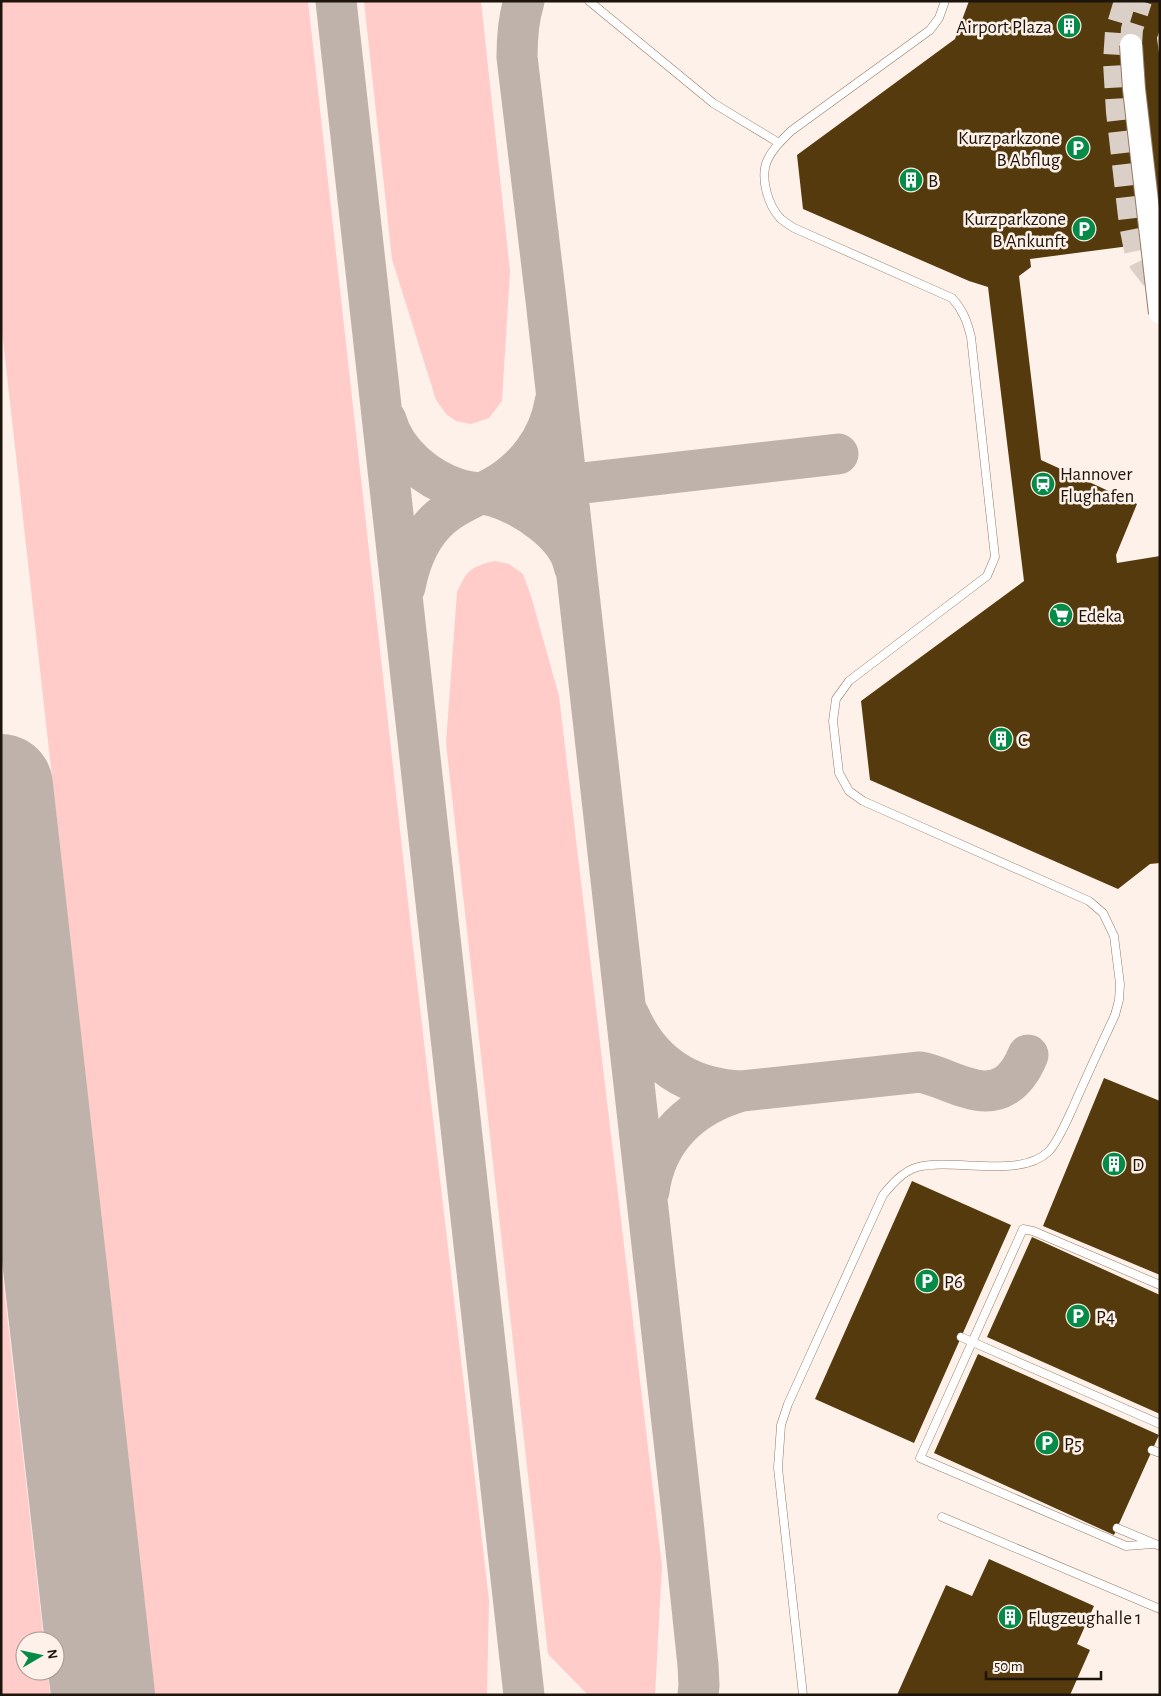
<svg xmlns="http://www.w3.org/2000/svg" width="1161" height="1696" font-family="'Alegreya Sans',sans-serif">
  <style>
    .green { fill: #ffccc9 }
    .lines { fill: none; stroke-linecap: round; stroke-linejoin: round }
    .taxiway { stroke: #beb2aa; stroke-width: 41 }
    .runway { stroke: #beb2aa; stroke-width: 104 }
    .building { fill: #543a0c }
    .secondary-tunnel { stroke: #dbd0c8; stroke-width: 22; stroke-dasharray: 22 11; stroke-linecap: butt }
    .service-casing { stroke: #947a66; stroke-width: 9 }
    .service { stroke: #fff; stroke-width: 8 }
    .secondary-bridge-casing { stroke: #947a66; stroke-width: 24; stroke-linecap: butt }
    .secondary-bridge { stroke: #fff; stroke-width: 22 }
    .labels { text-anchor: middle; stroke-width: 5; stroke-linejoin: round; paint-order: stroke }
    .poi-label { font-size: 19px; fill: #1d140c; stroke: #fdf1e9; text-anchor: start }
  </style>
  <rect width="100%" height="100%" fill="#fdf1e9"/>
  <path class="green" d="M 1,1 L 308,1 L 414,956 L 489,1600 L 487,1695 L 155,1695 L 1,322 Z
    M 364,1 L 481,1 L 510,271 L 502,401 L 489,418 L 471,424 L 456,421 L 446,414 L 436,400 L 392,259 Z
    M 495,561 L 509,564 L 523,574 L 531,596 L 559,696 L 662,1566 L 655,1695 L 590,1695 L 586,1693 L 548,1654 L 446,743 L 457,592 C 468,569 470,567 495,561 Z
    M 1,1262 L 44,1641 L 25,1641 L 25,1671 L 48,1671 L 50,1695 L 1,1695 Z"/>
  <g class="lines">
    <path class="taxiway" d="M 336,1 L 524,1695
      M 524,1 C 518,20 517,38 517,57 L 546,300 L 682,1512 L 698,1665 L 699,1685 L 698,1695
      M 386,420 C 395,453 427,479 458,489 C 471,493 484,493 496,497 C 524,506 568,534 574,566
      M 481,493 L 566,485 L 838,454
      M 405,587 C 410,561 420,535 441,517 C 457,503 476,497 494,487 C 526,469 549,438 555,402
      M 629,1015 C 650,1064 689,1089 742,1091 L 920,1072 C 937,1075 951,1084 968,1088 C 999,1098 1017,1082 1028,1055
      M 649,1191 C 656,1138 692,1105 742,1091"/>
    <path class="runway" d="M 1,786 L 103,1695"/>
  </g>
  <path class="building" d="M 969,1 L 1160,1 L 1160,29 L 1157,38 L 1160,61 L 1160,242 L 1030,259 L 1031,267 L 1019,276 L 1041,460 L 1137,504 L 1116,555 L 1117,563 L 1160,556 L 1160,863 L 1150,864 L 1118,889 L 870,780 L 861,701 L 1024,581 L 988,287 L 969,281 L 803,209 L 797,155 L 955,39 Z
    M 1104,1078 L 1160,1101 L 1160,1275 L 1043,1226 Z
    M 912,1181 L 1011,1225 L 914,1443 L 815,1399 Z
    M 1032,1237 L 1160,1295 L 1160,1414 L 987,1337 Z
    M 978,1354 L 1159,1435 L 1114,1535 L 934,1453 Z
    M 989,1559 L 1094,1606 L 1077,1644 L 1090,1650 L 1070,1695 L 897,1695 L 946,1585 L 972,1596 Z"/>
  <g class="lines">
    <path class="secondary-tunnel" d="M 1125,1 L 1116,31 L 1114,62 L 1117,112 L 1130,225 L 1136,255 L 1140,263 L 1160,289
      M 1131,45 L 1132,29 L 1141,1"/>
    <g class="service-casing">
      <path id="service" d="M 589,1 L 713,103 L 779,143
        M 961,1337 L 1160,1424
        M 1152,1450 L 1160,1453
        M 942,1517 L 1160,1609
        M 1117,1528 L 1160,1546
        M 1153,1544 L 1126,1546 L 920,1458 L 1023,1229 L 1033,1231 L 1160,1285
        M 803,1695 L 778,1468 L 781,1425 L 788,1404 L 883,1195 C 892,1184 903,1171 918,1167 C 955,1158 1019,1179 1048,1152 C 1057,1144 1069,1116 1074,1105 C 1087,1075 1101,1045 1115,1015 L 1119,1000 L 1120,984 L 1114,936 L 1103,913 L 1089,901 L 863,801 L 849,791 L 839,773 L 833,721 L 836,699 L 849,681 L 987,576 L 995,557 L 971,337 C 967,321 963,310 952,298 L 794,228 C 789,225 785,222 781,219 C 768,206 760,178 767,161 C 772,149 782,140 791,131 L 930,30 L 939,18 L 945,1"/>
    </g>
    <use href="#service" class="service"/>
    <g class="secondary-bridge-casing">
      <path id="secondary-bridge" d="M 1131,45 L 1134,89 L 1160,313"/>
    </g>
    <use href="#secondary-bridge" class="secondary-bridge"/>
  </g>
  <defs>
    <g id="building-disc" transform="scale(1.25)"><circle r="9.5" fill="#058b48" stroke="#fdf1e9"/><path d="M-4-6H4V6H1V3H-1V6H-4ZM-2.5-4.3h1.7v1.8h-1.7ZM.8-4.3h1.7v1.8H.8ZM-2.5-1h1.7V.8h-1.7ZM.8-1h1.7V.8H.8Z" fill="#fff"/></g>
    <g id="parking-disc" transform="scale(1.25)"><circle r="9.5" fill="#058b48" stroke="#fdf1e9"/><path d="M-3.5-5.5H1a3.5 3.5 0 0 1 0 7H-1V5.5H-3.5ZM-1-3.4V-.6H.8a1.4 1.4 0 0 0 0-2.8Z" fill="#fff"/></g>
    <g id="station-disc" transform="scale(1.25)"><circle r="9.5" fill="#058b48" stroke="#fdf1e9"/><path d="M-3-6H3Q5-6 5-4V2Q5 4 3 4L4.5 6H3L1.5 4h-3L-3 6H-4.5L-3 4Q-5 4-5 2V-4Q-5-6-3-6ZM-3.5-4v3h7v-3ZM-3.5 1v1.5H-2V1ZM2 1v1.5H3.5V1Z" fill="#fff"/></g>
    <g id="supermarket-disc" transform="scale(1.25)"><circle r="9.5" fill="#058b48" stroke="#fdf1e9"/><path d="M-6-5.5h2.5l.6 2H6L4.5 2H-2.5L-4.4-4H-6ZM-1.5 3.2a1.3 1.3 0 1 0 .1 0ZM3 3.2a1.3 1.3 0 1 0 .1 0Z" fill="#fff"/></g>
  </defs>
  <g fill-rule="evenodd">
    <use href="#building-disc" x="1069" y="26"/>
    <use href="#parking-disc" x="1078" y="148"/>
    <use href="#building-disc" x="911" y="180"/>
    <use href="#parking-disc" x="1084" y="229"/>
    <use href="#station-disc" x="1043" y="484"/>
    <use href="#supermarket-disc" x="1061" y="615"/>
    <use href="#building-disc" x="1001" y="739"/>
    <use href="#building-disc" x="1114" y="1164"/>
    <use href="#parking-disc" x="927" y="1281"/>
    <use href="#parking-disc" x="1078" y="1316"/>
    <use href="#parking-disc" x="1047" y="1443"/>
    <use href="#building-disc" x="1010" y="1617"/>
  </g>
  <g class="labels">
    <g class="poi-label">
      <text x="1052" y="33" text-anchor="end">Airport Plaza</text>
      <text x="1060" y="144" text-anchor="end">Kurzparkzone<tspan x="1060" dy="22">B Abflug</tspan></text>
      <text x="928" y="187">B</text>
      <text x="1066" y="225" text-anchor="end">Kurzparkzone<tspan x="1066" dy="22">B Ankunft</tspan></text>
      <text x="1060" y="480">Hannover<tspan x="1060" dy="22">Flughafen</tspan></text>
      <text x="1078" y="622">Edeka</text>
      <text x="1018" y="746">C</text>
      <text x="1132" y="1171">D</text>
      <text x="944" y="1288">P6</text>
      <text x="1096" y="1323">P4</text>
      <text x="1064" y="1450">P5</text>
      <text x="1028" y="1624">Flugzeughalle 1</text>
    </g>
  </g>
  <rect width="1161" height="1696" fill="none" stroke="#1d140c" stroke-width="5"/>
  <g transform="translate(40 1656) rotate(81)"><circle r="24" fill="#fdf1e9" stroke="#a39991"/>
  <path d="M0-4L9 19L0 12L-9 19Z" fill="#058b48"/>
  <text y="-8" font-size="14" font-weight="bold" text-anchor="middle" fill="#1d140c">N</text>
  </g>
  <path d="M986 1671v8h115v-8" fill="none" stroke="#1d140c" stroke-width="2.5"/>
  <text x="994" y="1671" font-size="15" fill="#1d140c" stroke="#fdf1e9" stroke-width="4" paint-order="stroke">50 m</text>
</svg>
